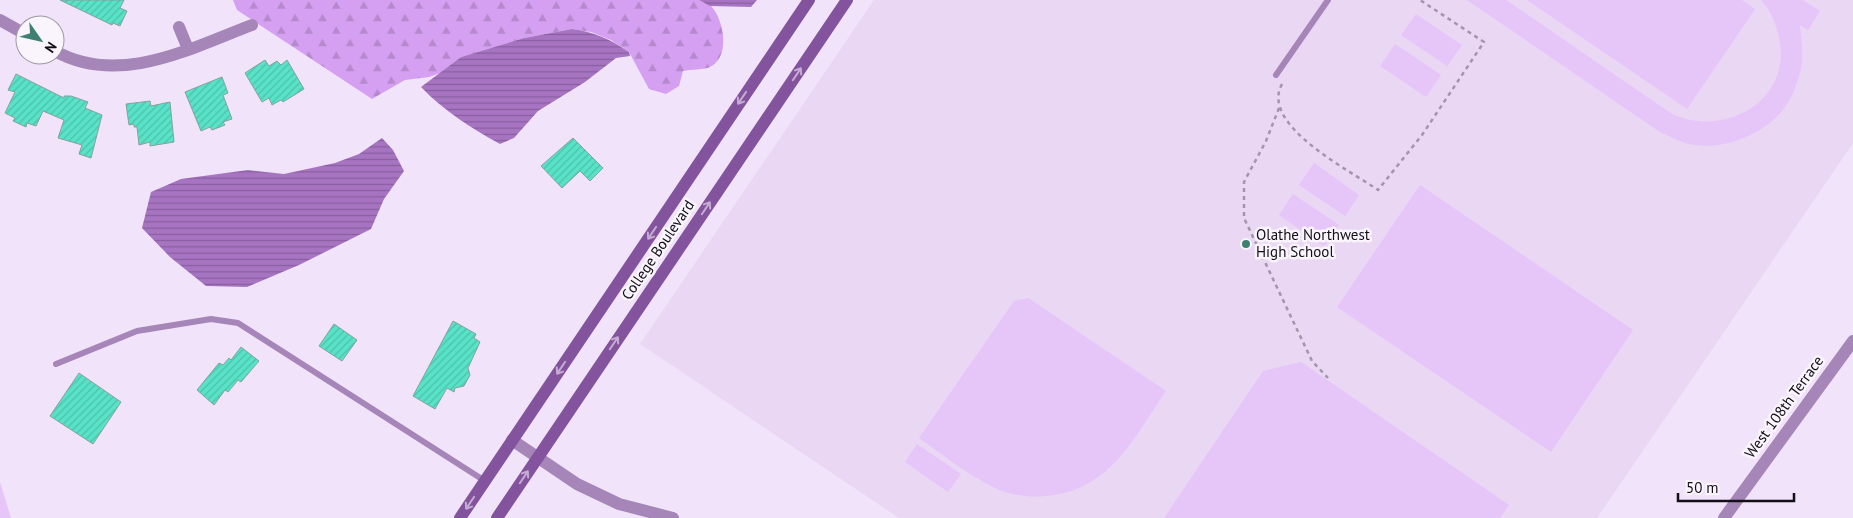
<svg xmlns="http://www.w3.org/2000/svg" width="1853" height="518" font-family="'PT Sans',sans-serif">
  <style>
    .built { fill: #e9d7f4 }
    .grass { fill: #e6c5f9 }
    .forest { fill: url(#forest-firs) }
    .water { fill: url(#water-rules) }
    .building { fill: url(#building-hatch); stroke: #85a29b }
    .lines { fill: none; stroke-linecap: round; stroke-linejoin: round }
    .path { stroke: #a197a8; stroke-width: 2.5; stroke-dasharray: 4 4; stroke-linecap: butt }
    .lane { stroke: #a685b8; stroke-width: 6 }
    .street { stroke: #a685b8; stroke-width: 12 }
    .secondary { stroke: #84539e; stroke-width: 12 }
    .oneway { stroke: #c5acd2 }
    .poi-dot { fill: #3e8173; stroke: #faf4fd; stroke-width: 2 }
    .labels { text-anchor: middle; stroke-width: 5; stroke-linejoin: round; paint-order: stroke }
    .poi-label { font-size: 15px; fill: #130f16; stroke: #faf4fd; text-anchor: start }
    .street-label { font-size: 15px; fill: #130f16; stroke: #faf4fd }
  </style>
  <defs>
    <pattern id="forest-firs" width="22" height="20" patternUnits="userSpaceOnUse" patternTransform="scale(1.25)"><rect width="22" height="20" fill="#d5a0f1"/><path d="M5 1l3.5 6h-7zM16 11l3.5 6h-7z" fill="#b689ce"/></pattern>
    <pattern id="water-rules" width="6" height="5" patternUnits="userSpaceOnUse" patternTransform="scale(1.25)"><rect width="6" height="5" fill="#a774c2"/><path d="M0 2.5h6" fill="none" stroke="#875e9d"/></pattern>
    <pattern id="building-hatch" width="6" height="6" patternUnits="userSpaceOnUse" patternTransform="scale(1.25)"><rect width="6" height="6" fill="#58e2c8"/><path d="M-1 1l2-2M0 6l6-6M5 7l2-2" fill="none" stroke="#4cc1ab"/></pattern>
  </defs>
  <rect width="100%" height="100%" fill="#f1e3fa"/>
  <path class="built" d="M 874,0 L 1853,0 L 1853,143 L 1597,518 L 899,518 L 640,344 Z"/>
  <path class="grass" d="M 1467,0 L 1506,0 L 1672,114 C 1730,140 1798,95 1777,30 C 1774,19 1769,8 1761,0 L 1803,0 L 1820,11 L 1808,30 L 1800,25 C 1801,39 1804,55 1801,68 C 1798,81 1793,96 1785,107 C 1765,135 1719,153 1685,143 C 1677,140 1669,136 1660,132 Z
    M 1527,0 L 1742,0 L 1755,9 L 1687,109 Z
    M 1416,14 L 1462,45 L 1447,66 L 1401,35 Z
    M 1395,44 L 1441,75 L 1426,97 L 1380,66 Z
    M 1314,163 L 1359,195 L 1345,216 L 1299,185 Z
    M 1420,185 L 1633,330 L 1551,452 L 1337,307 Z
    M 1293,194 L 1339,225 L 1324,246 L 1279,215 Z
    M 1028,298 L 1166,391 C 1133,439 1110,491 1045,496 C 1028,498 1008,495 993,487 C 967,474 943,455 919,438 L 1014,301 Z
    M 1301,362 L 1509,505 L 1500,518 L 1164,518 L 1263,371 Z
    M 917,444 L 961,474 L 948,492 L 905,462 Z
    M 0,482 L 11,518 L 0,518 Z"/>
  <path class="forest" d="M 233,0 L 699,0 C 702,2 707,3 710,5 C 724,18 731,57 710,67 C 704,70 691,69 683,71 L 679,86 L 666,94 L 649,89 L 629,52 L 611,40 L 591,32 L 572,29 L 524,38 L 461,57 L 440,73 L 429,77 L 405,80 L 372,99 L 237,10 Z"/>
  <path class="water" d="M 699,0 L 757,0 L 751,7 L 710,6 Z
    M 572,29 C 594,32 610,39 629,52 L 630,56 L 616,58 L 585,82 L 538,111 L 514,138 L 500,144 C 471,128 444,111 421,87 L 461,57 L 524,38 Z
    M 382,138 L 393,150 L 404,171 L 384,199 L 371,229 L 299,265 L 247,287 L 206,286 L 170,257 L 142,228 L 151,192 L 181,179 L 248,170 L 284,174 L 335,163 L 359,154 Z"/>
  <path class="building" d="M 60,0 L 124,0 L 120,8 L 127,11 L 120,26 L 113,23 L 112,25 Z
    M 265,60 L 269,66 L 277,61 L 281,65 L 287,60 L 304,89 L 283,102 L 281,100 L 272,105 L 269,98 L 262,102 L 245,73 Z
    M 16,74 L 64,98 L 64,96 L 71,96 L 88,102 L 85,108 L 102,115 L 91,158 L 79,154 L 82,145 L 58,138 L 64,120 L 43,111 L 36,126 L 27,123 L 26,127 L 13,121 L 15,118 L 5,113 L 15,92 L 8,90 Z
    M 222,77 L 228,93 L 223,95 L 232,119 L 223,122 L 225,125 L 212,130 L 210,127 L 201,131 L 185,92 Z
    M 150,101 L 151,106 L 170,102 L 174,142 L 150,146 L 150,142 L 139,145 L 137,127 L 134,127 L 134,124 L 129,125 L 126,104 Z
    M 573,138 L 603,168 L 590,181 L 580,171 L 562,188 L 541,166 Z
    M 453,321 L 476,334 L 474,338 L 480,342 L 468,368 L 470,375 L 464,386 L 455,388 L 454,392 L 447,388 L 435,409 L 413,396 Z
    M 334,324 L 357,340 L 342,361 L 319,346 Z
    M 241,347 L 259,361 L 241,382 L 238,380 L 228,392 L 225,390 L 214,405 L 197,390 L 219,363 L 223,365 L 229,358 L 231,360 Z
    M 79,373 L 121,402 L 93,444 L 50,416 Z"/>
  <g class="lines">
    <path class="path" d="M 1282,84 C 1259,125 1351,171 1378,190 L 1422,135 L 1484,42 L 1420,0
      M 1279,108 L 1266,141 L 1244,182 L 1244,218 L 1312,361 L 1328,378"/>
    <path class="lane" d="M 1276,75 L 1328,0
      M 56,364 L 137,331 L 211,319 L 238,323 L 485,481"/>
    <path class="street" d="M 0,20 L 25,34
      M 179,27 L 188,49
      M 55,51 C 119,87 191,48 252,25
      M 512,440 L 577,484 L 619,504 L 673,518
      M 1724,518 L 1853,341"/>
    <path class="secondary" d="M 460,518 L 809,0
      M 497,518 L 847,0"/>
  </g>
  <defs><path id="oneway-shaft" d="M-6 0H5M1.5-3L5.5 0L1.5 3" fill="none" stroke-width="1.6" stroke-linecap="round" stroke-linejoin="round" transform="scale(1.25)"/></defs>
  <g class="oneway">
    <use href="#oneway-shaft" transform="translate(797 74) rotate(-56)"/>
    <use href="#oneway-shaft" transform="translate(742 98) rotate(124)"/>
    <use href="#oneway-shaft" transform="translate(706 208) rotate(-56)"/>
    <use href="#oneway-shaft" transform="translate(652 233) rotate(124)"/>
    <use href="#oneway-shaft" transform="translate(614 343) rotate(-56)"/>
    <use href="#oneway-shaft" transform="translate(561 368) rotate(124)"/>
    <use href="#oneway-shaft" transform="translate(524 477) rotate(-56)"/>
    <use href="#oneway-shaft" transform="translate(470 503) rotate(124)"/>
  </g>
  <circle class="poi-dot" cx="1246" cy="244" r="5"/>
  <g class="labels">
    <g class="poi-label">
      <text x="1256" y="240">Olathe Northwest<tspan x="1256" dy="17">High School</tspan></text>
    </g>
    <g class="street-label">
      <text transform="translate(658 250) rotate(-56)" y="5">College Boulevard</text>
      <text transform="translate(1784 407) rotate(-54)" y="5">West 108th Terrace</text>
    </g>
  </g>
  <g transform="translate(40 40) rotate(124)"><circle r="24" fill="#faf4fd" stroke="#9e98a1"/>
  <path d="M0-4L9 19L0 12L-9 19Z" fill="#3e8173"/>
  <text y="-8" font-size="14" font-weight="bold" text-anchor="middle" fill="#130f16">N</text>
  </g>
  <path d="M1678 493v8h116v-8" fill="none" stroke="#130f16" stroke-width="2.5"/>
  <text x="1686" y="493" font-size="15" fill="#130f16" stroke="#faf4fd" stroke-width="4" paint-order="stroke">50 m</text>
</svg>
